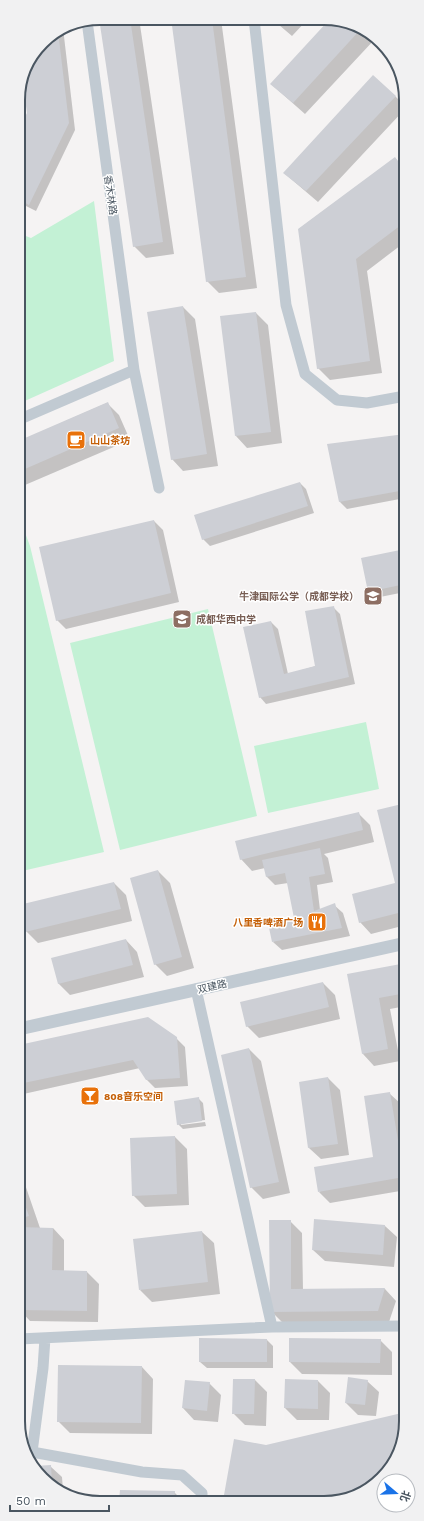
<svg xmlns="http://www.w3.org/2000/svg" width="424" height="1521" font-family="'Work Sans','Noto Sans SC',sans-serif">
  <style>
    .green { fill: #c3f1d5 }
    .shadow { fill: #0003 }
    .building { fill: #cdcfd5 }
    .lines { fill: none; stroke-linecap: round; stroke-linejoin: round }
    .minor { stroke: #c1cad2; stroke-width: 11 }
    .tertiary { stroke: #c1cad2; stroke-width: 13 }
    .labels { text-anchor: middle; stroke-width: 3; stroke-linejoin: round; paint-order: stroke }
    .street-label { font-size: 10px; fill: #4a5661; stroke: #fff }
    .food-label { font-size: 10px; font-weight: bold; fill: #c56008; stroke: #fff; text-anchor: start }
    .education-label { font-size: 10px; font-weight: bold; fill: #785e54; stroke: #fff; text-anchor: end }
    .rim { fill: none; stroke: #4a5661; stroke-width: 2 }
  </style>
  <rect width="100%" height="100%" fill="#f5f3f3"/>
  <path class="green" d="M 94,201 L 114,361 L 18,404 L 18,233 L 31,238 Z
    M 18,514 L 30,546 L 104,852 L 18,872 Z
    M 208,609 L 257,816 L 120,850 L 70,643 Z
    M 366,722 L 379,789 L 268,813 L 254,746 Z"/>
  <path class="shadow" d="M 100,18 L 139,18 L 174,254 L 146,258 L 134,246 Z
    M 172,18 L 221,19 L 257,288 L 219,293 L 207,281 Z
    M 272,19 L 308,19 L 292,36 Z
    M 331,20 L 340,20 L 375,39 L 305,114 L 271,84 Z
    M 63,28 L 75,130 L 36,211 L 18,202 L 18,132 L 28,113 L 26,64 L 42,42 Z
    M 395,96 L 405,106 L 405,109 L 318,202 L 284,173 Z
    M 395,158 L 405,169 L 405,242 L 367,271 L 382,373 L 330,380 L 318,368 L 299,229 Z
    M 183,307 L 195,319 L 218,466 L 183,471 L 172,459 Z
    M 256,313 L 268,325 L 282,443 L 247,448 L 236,436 Z
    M 107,403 L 119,415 L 130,440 L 18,488 L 18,442 Z
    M 405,435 L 405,498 L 347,509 L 340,502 L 328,445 Z
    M 300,483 L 306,489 L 314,513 L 210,546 L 203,539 Z
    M 154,521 L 163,530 L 179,602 L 66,629 L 57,620 Z
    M 405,550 L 405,592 L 375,598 L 369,591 L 362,559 Z
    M 333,607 L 340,614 L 355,684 L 266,704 L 260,697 L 271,622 L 278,629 L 288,674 L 316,666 Z
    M 406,804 L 406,925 L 371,934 L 360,922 L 396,884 Z
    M 358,813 L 370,825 L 374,842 L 324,854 L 328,858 L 333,882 L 317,885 L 320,910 L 334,905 L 343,913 L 350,936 L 282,950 L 273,942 L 295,918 L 288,883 L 275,885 L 267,877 L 265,868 L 252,871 L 241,859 Z
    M 158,871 L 170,883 L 194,968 L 167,976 L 155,964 Z
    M 114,883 L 126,895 L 132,921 L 38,943 L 26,931 Z
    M 126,940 L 137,952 L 144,977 L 70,995 L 58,983 Z
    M 19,961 L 22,976 L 19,977 Z
    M 406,964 L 406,1006 L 390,1009 L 400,1061 L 374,1066 L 363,1054 L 348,975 Z
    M 323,983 L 335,995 L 340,1019 L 259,1038 L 247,1026 Z
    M 148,1018 L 176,1038 L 185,1047 L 188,1086 L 155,1088 L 146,1079 L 140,1068 L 19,1095 L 19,1046 Z
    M 249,1049 L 261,1061 L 290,1193 L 263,1199 L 251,1187 Z
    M 328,1078 L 340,1090 L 349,1155 L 321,1159 L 309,1148 Z
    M 389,1093 L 401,1104 L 406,1132 L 406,1190 L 330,1203 L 319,1192 L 374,1158 Z
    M 198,1098 L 203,1103 L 205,1120 L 181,1123 L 181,1125 L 205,1122 L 206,1126 L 183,1129 L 178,1124 Z
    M 175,1137 L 187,1149 L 189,1205 L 145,1207 L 133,1195 L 131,1139 Z
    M 19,1167 L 40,1228 L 53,1228 L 64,1240 L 64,1272 L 87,1272 L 99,1284 L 98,1322 L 30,1321 L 19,1309 Z
    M 290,1221 L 302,1233 L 303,1290 L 385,1289 L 396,1301 L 389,1322 L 283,1323 L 271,1311 Z
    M 385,1226 L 397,1237 L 394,1267 L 325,1261 L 313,1250 Z
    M 202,1232 L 214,1243 L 220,1294 L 152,1302 L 140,1290 Z
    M 267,1340 L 273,1346 L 273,1368 L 207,1368 L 200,1362 Z
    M 380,1340 L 392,1352 L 392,1375 L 302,1374 L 290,1362 Z
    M 142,1367 L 153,1379 L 152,1434 L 70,1433 L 58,1421 Z
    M 255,1380 L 267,1392 L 266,1426 L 245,1425 L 233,1413 Z
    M 318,1381 L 330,1393 L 329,1420 L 297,1420 L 285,1408 Z
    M 367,1381 L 379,1392 L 376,1416 L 358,1415 L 346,1403 Z
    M 209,1383 L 221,1395 L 218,1422 L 194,1420 L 183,1408 Z
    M 266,1446 L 386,1475 L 361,1494 L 335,1502 L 232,1502 L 225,1495 Z
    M 50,1466 L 62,1477 L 63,1490 L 42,1479 L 36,1467 Z
    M 174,1492 L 184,1502 L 120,1502 Z"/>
  <path class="building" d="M 99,18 L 130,18 L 163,242 L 133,247 Z
    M 171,18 L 212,19 L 246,277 L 206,282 Z
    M 329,20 L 340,20 L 360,30 L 293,103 L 270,84 Z
    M 58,31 L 69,123 L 29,205 L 18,199 L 18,130 L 27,113 L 22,78 L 26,64 L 42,42 Z
    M 373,75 L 396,96 L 306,191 L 283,173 Z
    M 395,157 L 405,171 L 405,222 L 356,259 L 370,361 L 317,369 L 298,229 Z
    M 183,306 L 207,454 L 171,460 L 147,312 Z
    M 256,312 L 271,432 L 235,436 L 220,316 Z
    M 108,402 L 119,428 L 18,472 L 18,441 Z
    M 405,434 L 405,490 L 339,502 L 327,444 Z
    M 300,482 L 308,506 L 202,540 L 194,515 Z
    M 154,520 L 171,593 L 56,621 L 39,547 Z
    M 405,549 L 405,584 L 368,592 L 361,558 Z
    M 334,606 L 349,677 L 259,698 L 243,627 L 271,621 L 284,674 L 315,666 L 305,611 Z
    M 406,803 L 406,911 L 359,923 L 352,894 L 395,883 L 377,810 Z
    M 359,812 L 363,830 L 240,860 L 235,841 Z
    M 320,848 L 325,874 L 309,877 L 314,911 L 335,903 L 342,928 L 272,942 L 268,923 L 294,918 L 285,873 L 266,877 L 262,860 Z
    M 158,870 L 182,957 L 154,965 L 130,878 Z
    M 114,882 L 121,909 L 25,932 L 19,905 Z
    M 126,939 L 133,965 L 58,984 L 51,958 Z
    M 406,963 L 406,993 L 379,998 L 388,1049 L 362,1054 L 347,974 Z
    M 323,982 L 329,1007 L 246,1027 L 240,1002 Z
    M 148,1017 L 177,1037 L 180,1078 L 146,1080 L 133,1060 L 19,1084 L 19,1045 Z
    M 249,1048 L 279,1182 L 250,1188 L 221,1055 Z
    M 328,1077 L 338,1144 L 308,1148 L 299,1082 Z
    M 390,1092 L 404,1177 L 318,1192 L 314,1167 L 373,1157 L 364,1096 Z
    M 199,1097 L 202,1121 L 177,1125 L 174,1101 Z
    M 175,1136 L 177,1194 L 132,1196 L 130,1138 Z
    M 19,1188 L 29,1216 L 19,1219 Z
    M 314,1219 L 385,1225 L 383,1255 L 312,1250 Z
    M 269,1220 L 291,1220 L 291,1289 L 385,1288 L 378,1311 L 270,1312 Z
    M 19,1227 L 53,1228 L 52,1270 L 87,1271 L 87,1311 L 19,1310 Z
    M 202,1231 L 208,1282 L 139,1290 L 133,1239 Z
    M 199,1338 L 267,1339 L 267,1362 L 199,1362 Z
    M 289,1338 L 381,1339 L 380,1363 L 289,1362 Z
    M 58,1365 L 142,1366 L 141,1423 L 57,1422 Z
    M 348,1377 L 368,1380 L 365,1405 L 345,1403 Z
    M 233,1379 L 255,1379 L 254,1414 L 232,1414 Z
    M 285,1379 L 318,1380 L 318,1409 L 284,1408 Z
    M 185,1380 L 210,1382 L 207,1411 L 182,1408 Z
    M 406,1412 L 406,1426 L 386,1475 L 361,1494 L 335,1502 L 263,1502 L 224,1495 L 234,1439 L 266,1445 Z
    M 51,1465 L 52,1484 L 42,1479 L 35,1466 Z
    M 120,1490 L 175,1491 L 174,1502 L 119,1502 Z"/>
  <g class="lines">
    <path class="minor" d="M 254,19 L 286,305 L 305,374 L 337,400 L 367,403 L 405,396
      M 87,21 L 134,370 L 159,488
      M 18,420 L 134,370
      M 196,989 L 272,1327
      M 19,1339 L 272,1327 L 406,1326
      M 32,1452 L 43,1368 L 45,1338
      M 30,1455 L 32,1452 L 142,1472 L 182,1475 L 202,1493 L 202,1502"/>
    <path class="tertiary" d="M 19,1029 L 406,943"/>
  </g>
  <defs>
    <g id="cafe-square" transform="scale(1)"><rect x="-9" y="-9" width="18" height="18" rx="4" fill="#e8710a" stroke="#fff"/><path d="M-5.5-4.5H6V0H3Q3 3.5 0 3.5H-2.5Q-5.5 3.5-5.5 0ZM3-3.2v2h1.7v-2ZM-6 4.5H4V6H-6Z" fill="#fff"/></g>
    <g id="school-square" transform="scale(1)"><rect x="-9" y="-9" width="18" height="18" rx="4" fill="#8d6e63" stroke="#fff"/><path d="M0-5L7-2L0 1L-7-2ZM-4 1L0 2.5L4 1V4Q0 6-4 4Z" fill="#fff"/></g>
    <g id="restaurant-square" transform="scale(1)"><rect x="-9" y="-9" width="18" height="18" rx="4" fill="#e8710a" stroke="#fff"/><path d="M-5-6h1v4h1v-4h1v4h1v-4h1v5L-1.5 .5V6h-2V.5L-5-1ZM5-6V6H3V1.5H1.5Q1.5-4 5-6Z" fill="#fff"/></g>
    <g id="bar-square" transform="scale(1)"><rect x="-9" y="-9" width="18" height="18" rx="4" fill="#e8710a" stroke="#fff"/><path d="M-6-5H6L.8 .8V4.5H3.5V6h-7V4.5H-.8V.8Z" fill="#fff"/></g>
  </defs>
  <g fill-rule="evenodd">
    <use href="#cafe-square" x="76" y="440"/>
    <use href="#school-square" x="373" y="596"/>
    <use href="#school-square" x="182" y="619"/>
    <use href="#restaurant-square" x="317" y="922"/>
    <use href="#bar-square" x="90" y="1096"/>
  </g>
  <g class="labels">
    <g class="street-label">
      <text transform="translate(111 195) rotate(82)" y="4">香木林路</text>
      <text transform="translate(212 986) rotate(-13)" y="4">双建路</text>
    </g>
    <g class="food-label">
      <text x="90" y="444">山山茶坊</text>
      <text x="303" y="926" text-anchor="end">八里香啤酒广场</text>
      <text x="104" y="1100">808音乐空间</text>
    </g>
    <g class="education-label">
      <text x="359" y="600">牛津国际公学（成都学校）</text>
      <text x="196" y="623" text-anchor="start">成都华西中学</text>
    </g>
  </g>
  <path d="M0 0H424V1521H0ZM100 25H324A75 75 0 0 1 399 100V1421A75 75 0 0 1 324 1496H100A75 75 0 0 1 25 1421V100A75 75 0 0 1 100 25Z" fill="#f1f1f2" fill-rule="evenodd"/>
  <path class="rim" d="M100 25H324A75 75 0 0 1 399 100V1421A75 75 0 0 1 324 1496H100A75 75 0 0 1 25 1421V100A75 75 0 0 1 100 25Z"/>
  <g transform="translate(396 1493) rotate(109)"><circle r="19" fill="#ffffff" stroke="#b7bbc0"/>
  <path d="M0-3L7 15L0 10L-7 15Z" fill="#1a73e8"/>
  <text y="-6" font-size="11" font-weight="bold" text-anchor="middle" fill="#4a5661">北</text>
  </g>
  <path d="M10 1505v6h99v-6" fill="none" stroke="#4a5661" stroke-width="2"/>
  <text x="16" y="1505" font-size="12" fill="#4a5661" stroke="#ffffff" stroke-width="3" paint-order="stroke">50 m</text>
</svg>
